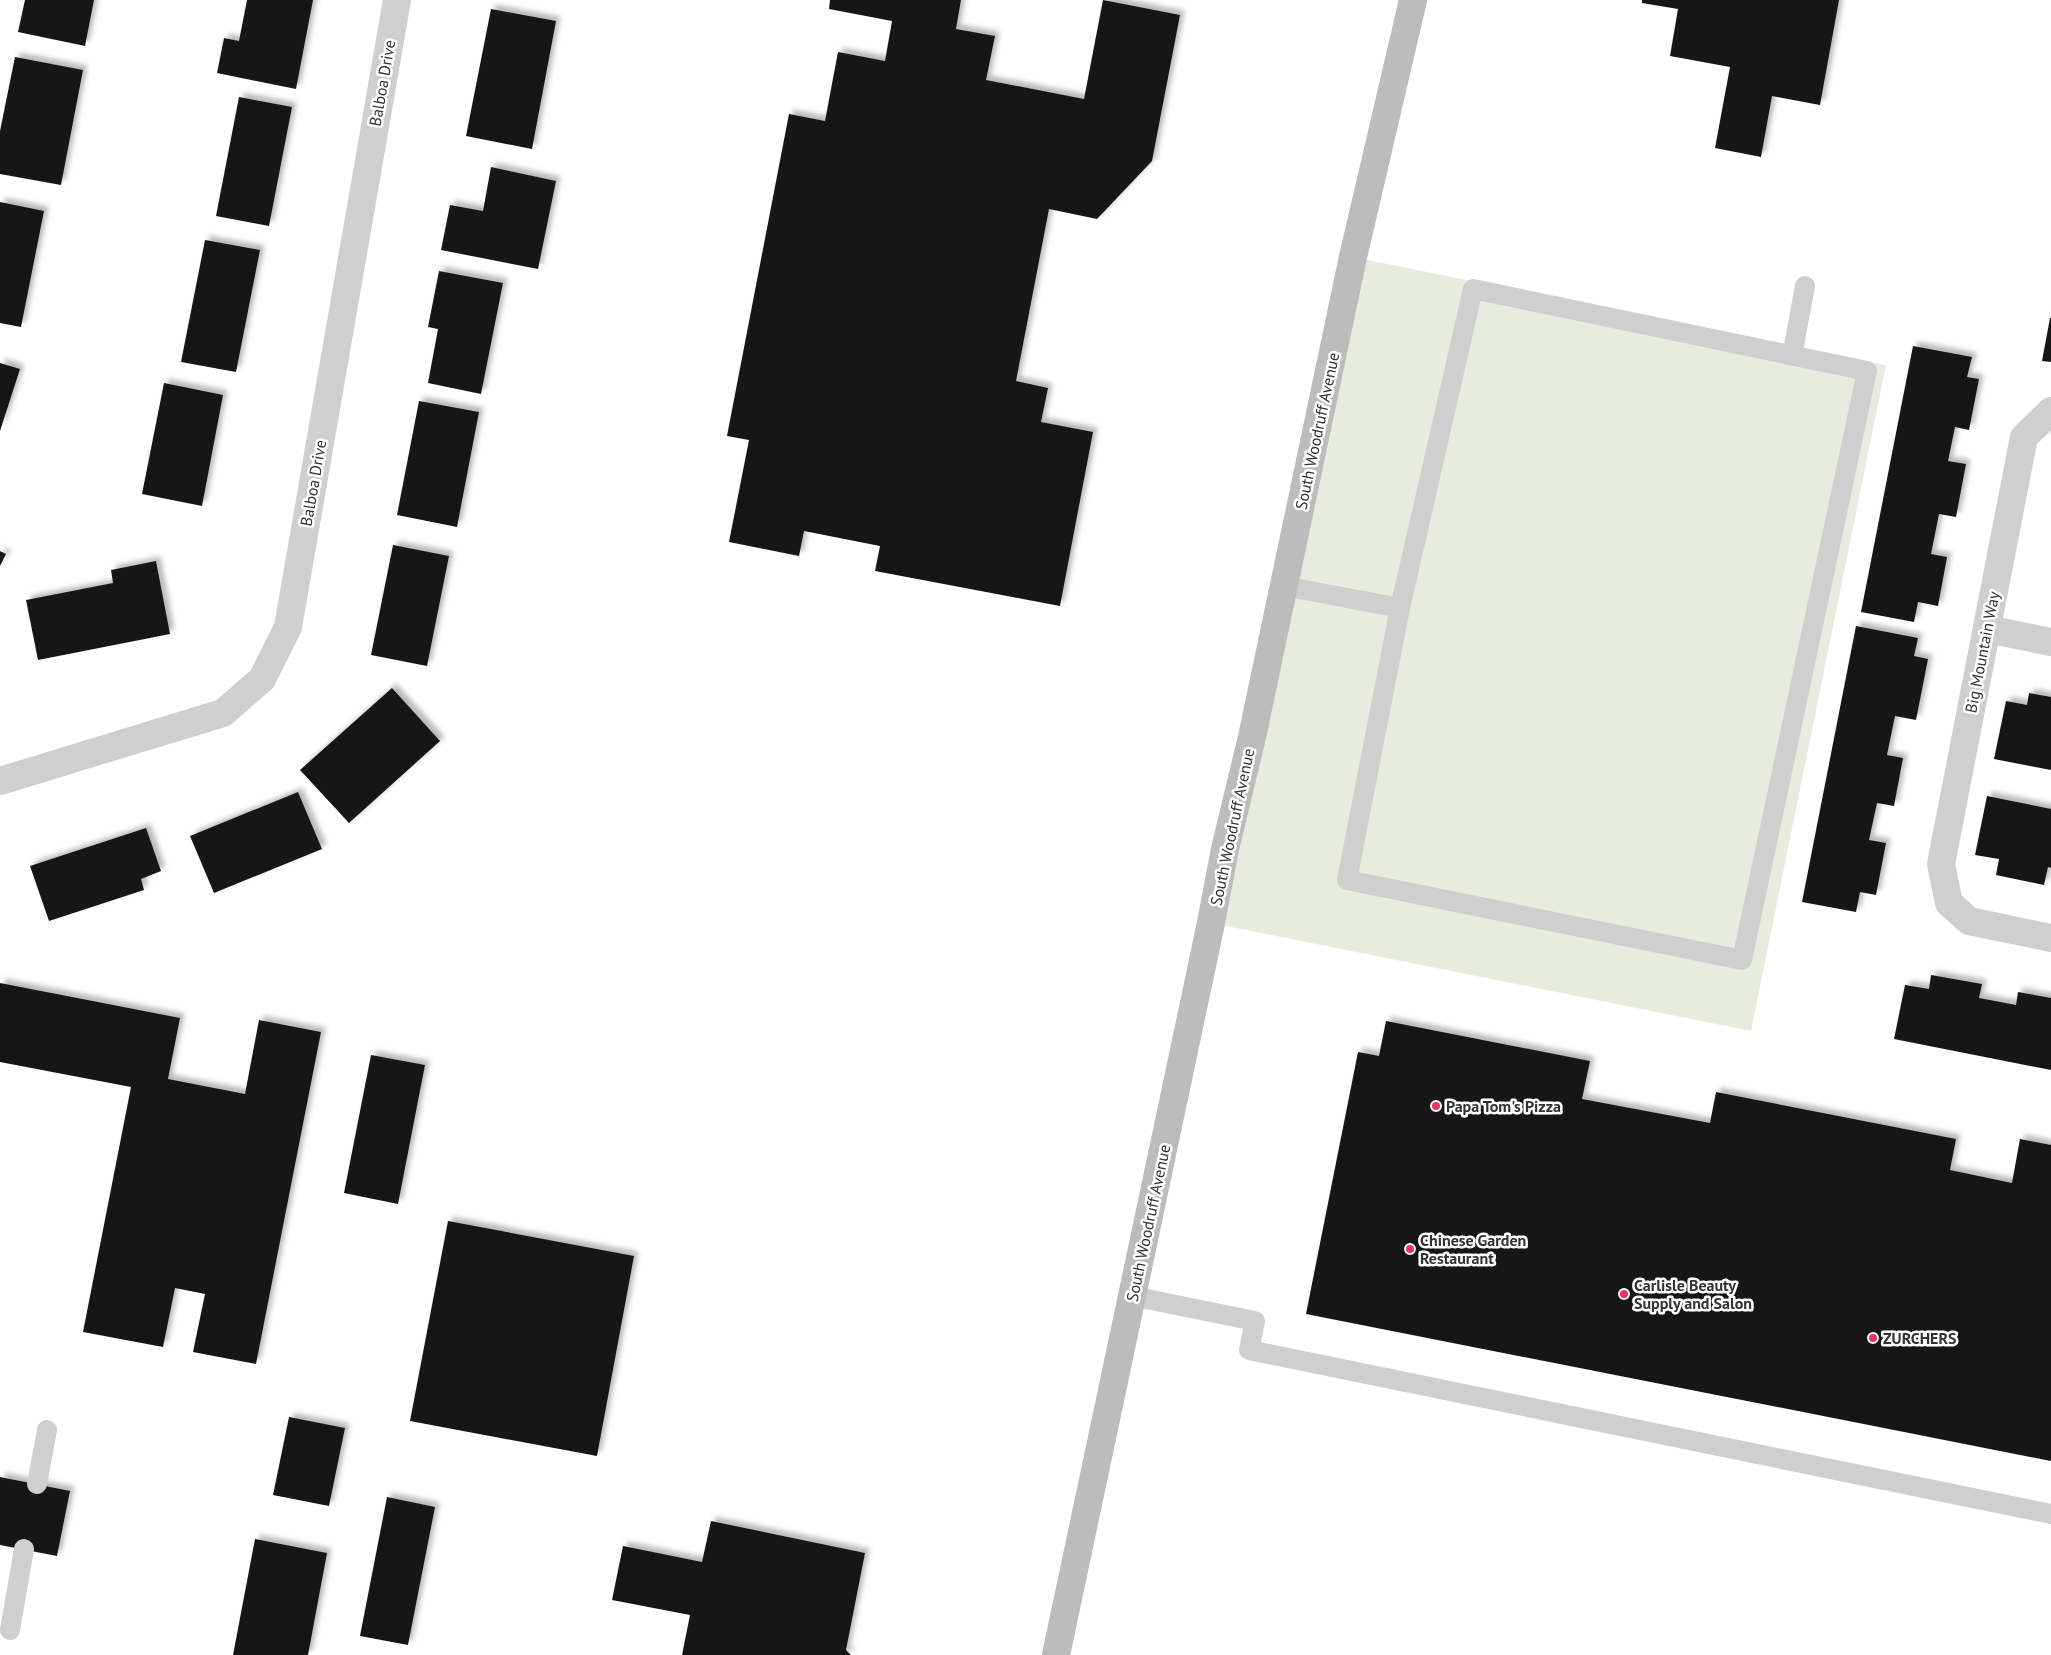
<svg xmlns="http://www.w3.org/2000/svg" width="2051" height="1655" font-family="'PT Sans',sans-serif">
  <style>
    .green { fill: #e8ecde }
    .building { fill: #191919; filter: url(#shadow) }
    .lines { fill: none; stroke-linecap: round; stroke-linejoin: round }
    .service { stroke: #cfcfcf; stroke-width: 20 }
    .minor { stroke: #cfcfcf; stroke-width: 28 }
    .secondary { stroke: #bcbcbc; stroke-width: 28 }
    .poi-dot { fill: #ea3464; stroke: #fff; stroke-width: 2 }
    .labels { text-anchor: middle; stroke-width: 5; stroke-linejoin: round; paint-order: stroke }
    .street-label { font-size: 16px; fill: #323232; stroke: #fff }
    .poi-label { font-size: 16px; font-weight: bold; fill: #323232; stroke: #fff; text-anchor: start }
  </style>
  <defs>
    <filter id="shadow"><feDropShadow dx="4.5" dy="-4.5" stdDeviation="2.5" flood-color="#0004"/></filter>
  </defs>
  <rect width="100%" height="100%" fill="#fff"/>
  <path class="green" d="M 1353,257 L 1886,365 L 1751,1031 L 1211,923 Z"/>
  <path class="building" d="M 25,0 L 94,0 L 85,46 L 18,32 Z
    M 247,0 L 313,0 L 296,89 L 217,73 L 224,38 L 239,41 Z
    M 830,0 L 961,0 L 956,29 L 995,36 L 986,80 L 1084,99 L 1103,0 L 1180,15 L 1152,161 L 1097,219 L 1049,209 L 1016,381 L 1048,388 L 1041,422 L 1093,432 L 1060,606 L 875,571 L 880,546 L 804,531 L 799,556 L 729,542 L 749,440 L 727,436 L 789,114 L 825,121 L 838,52 L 885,61 L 892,21 L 829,9 Z
    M 1642,0 L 1839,0 L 1820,105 L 1772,96 L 1761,157 L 1715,148 L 1730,67 L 1670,56 L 1678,9 L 1642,3 Z
    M 491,9 L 556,21 L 532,149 L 466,136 Z
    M 15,57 L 83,70 L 61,185 L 0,174 L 0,131 Z
    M 239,97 L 292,107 L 269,226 L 216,216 Z
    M 491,167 L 556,181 L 538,269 L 441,250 L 450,205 L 483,211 Z
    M 0,202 L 44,211 L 21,327 L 0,323 Z
    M 205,240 L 260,250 L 236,372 L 181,362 Z
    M 439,271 L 503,283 L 481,394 L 428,383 L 438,329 L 428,327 Z
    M 2050,318 L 2051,318 L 2051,362 L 2042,361 Z
    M 1913,346 L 1972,357 L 1967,377 L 1979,379 L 1969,430 L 1955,427 L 1948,461 L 1966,464 L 1956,517 L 1939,514 L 1931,554 L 1947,557 L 1938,606 L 1918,602 L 1914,622 L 1861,612 Z
    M 0,363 L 20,369 L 0,431 Z
    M 164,383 L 223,395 L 202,506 L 142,494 Z
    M 419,401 L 479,412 L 457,527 L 397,515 Z
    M 393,545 L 449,556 L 427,666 L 371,655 Z
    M 0,551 L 6,554 L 0,566 Z
    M 156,561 L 170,634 L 38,660 L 26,600 L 113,583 L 111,570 Z
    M 1856,626 L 1918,638 L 1914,656 L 1928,659 L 1916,720 L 1895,716 L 1887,755 L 1903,758 L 1894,806 L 1877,803 L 1869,840 L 1886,843 L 1876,895 L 1860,892 L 1856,912 L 1802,902 Z
    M 392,688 L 440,741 L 349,823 L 300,770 Z
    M 2029,693 L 2051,697 L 2051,770 L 1994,759 L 2006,701 L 2027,705 Z
    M 298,792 L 322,849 L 214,893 L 190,836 Z
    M 1987,796 L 2051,809 L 2051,868 L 2048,867 L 2044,885 L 1996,875 L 1999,859 L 1975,855 Z
    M 146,828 L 161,871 L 141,879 L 144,890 L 49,921 L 30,866 Z
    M 1931,975 L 1982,984 L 1979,998 L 2016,1005 L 2018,992 L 2051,998 L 2051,1070 L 1894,1039 L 1905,985 L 1929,989 Z
    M 0,983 L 180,1018 L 168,1079 L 245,1094 L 259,1020 L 321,1032 L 256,1364 L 193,1352 L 205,1294 L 175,1288 L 163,1347 L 83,1332 L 131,1087 L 0,1062 Z
    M 1386,1021 L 1590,1061 L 1582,1099 L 1710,1123 L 1716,1092 L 1956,1139 L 1950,1170 L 2012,1183 L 2020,1139 L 2051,1145 L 2051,1461 L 1306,1314 L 1358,1052 L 1379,1056 Z
    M 371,1055 L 425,1065 L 398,1204 L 344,1193 Z
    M 448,1221 L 634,1256 L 597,1456 L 410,1421 Z
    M 289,1417 L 345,1428 L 329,1506 L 273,1495 Z
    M 0,1477 L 70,1491 L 57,1556 L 0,1545 Z
    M 387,1497 L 435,1507 L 408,1645 L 360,1636 Z
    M 711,1521 L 865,1553 L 846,1650 L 851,1655 L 682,1655 L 690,1615 L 612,1600 L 623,1546 L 702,1562 Z
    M 255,1539 L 327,1553 L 308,1655 L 233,1655 Z"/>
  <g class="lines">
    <path class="service" d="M 1792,356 L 1805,286
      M 1284,586 L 1400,608 L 1347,880 L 1742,960 L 1867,371 L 1473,289 L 1400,608
      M 1132,1296 L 1255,1321 L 1249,1350 L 2051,1514
      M 37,1484 L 47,1430
      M 10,1630 L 24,1549"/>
    <path class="minor" d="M 2051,411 L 2024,437 L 1941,864 L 1949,903 L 1969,921 L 2051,938
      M 1987,629 L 2051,642
      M 0,781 L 223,713 L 262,679 L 288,627 L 397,0"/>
    <path class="secondary" d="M 1056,1655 L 1211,923 L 1225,849 L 1252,737 L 1353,257 L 1413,0"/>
  </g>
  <g class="poi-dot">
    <circle cx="1436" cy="1106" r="5"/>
    <circle cx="1410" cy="1249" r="5"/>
    <circle cx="1624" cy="1294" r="5"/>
    <circle cx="1873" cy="1338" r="5"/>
  </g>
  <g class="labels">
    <g class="street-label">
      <text transform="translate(382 83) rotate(-80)" y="6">Balboa Drive</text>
      <text transform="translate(1317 431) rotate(-78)" y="6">South Woodruff Avenue</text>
      <text transform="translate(313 483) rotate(-80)" y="6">Balboa Drive</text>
      <text transform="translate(1982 652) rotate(-79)" y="6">Big Mountain Way</text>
      <text transform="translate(1232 827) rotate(-78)" y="6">South Woodruff Avenue</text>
      <text transform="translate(1148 1223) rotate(-78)" y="6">South Woodruff Avenue</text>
    </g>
    <g class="poi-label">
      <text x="1446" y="1112">Papa Tom's Pizza</text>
      <text x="1420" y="1246">Chinese Garden<tspan x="1420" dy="18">Restaurant</tspan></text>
      <text x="1634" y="1291">Carlisle Beauty<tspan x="1634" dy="18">Supply and Salon</tspan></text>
      <text x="1883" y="1344">ZURCHERS</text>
    </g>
  </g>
</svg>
